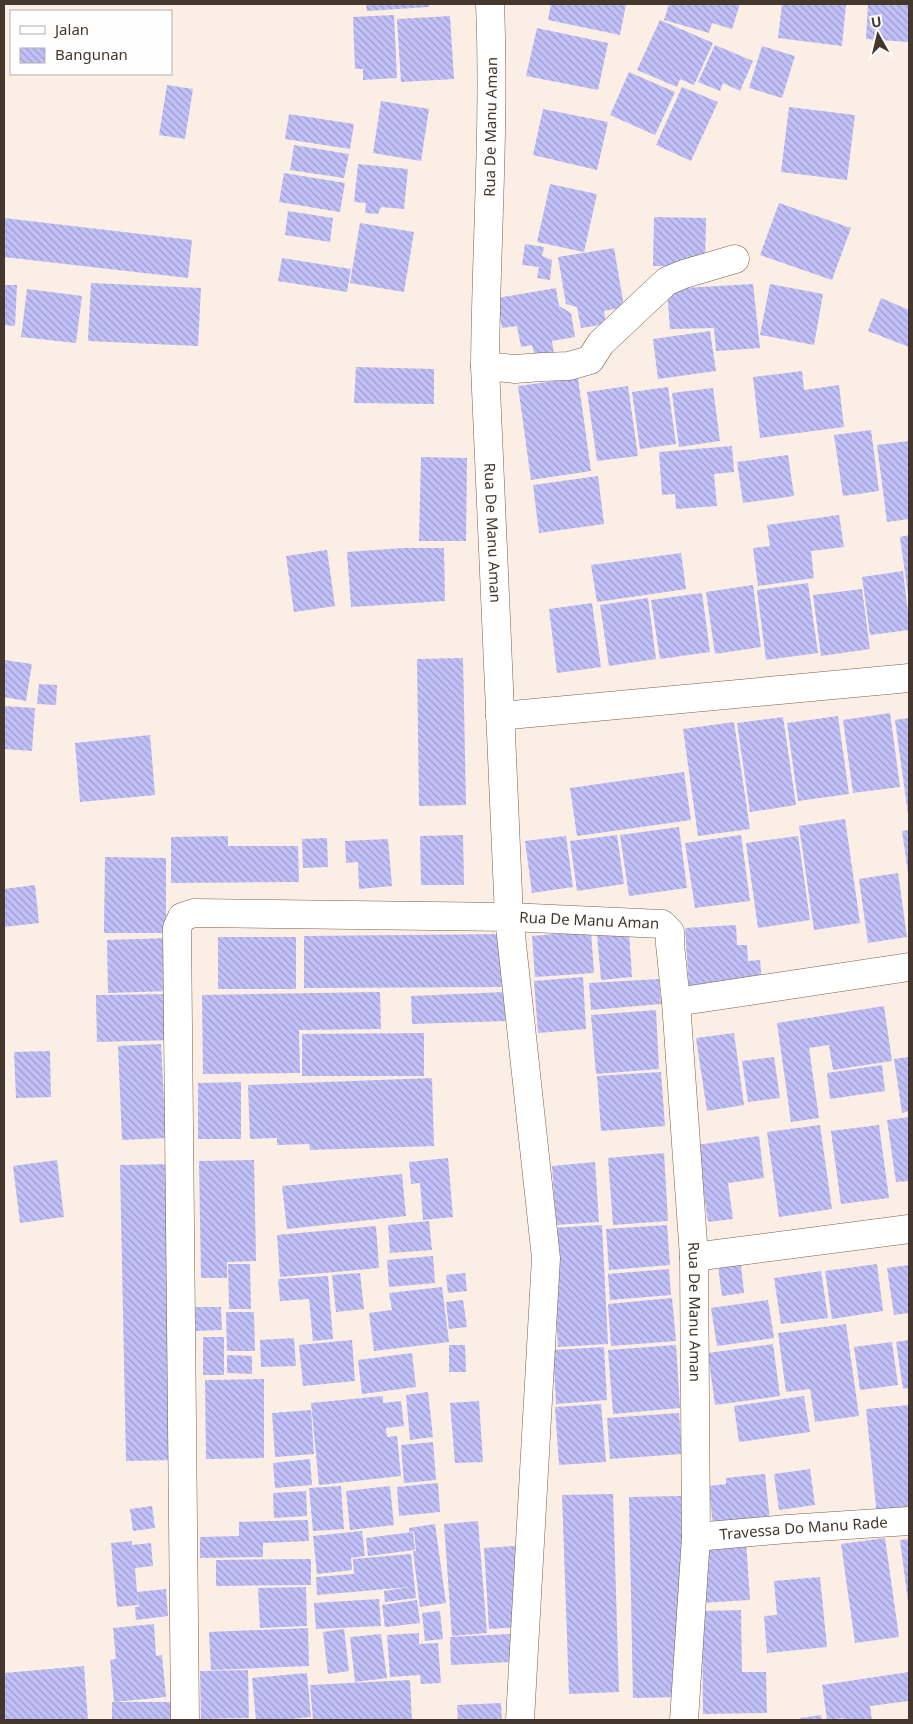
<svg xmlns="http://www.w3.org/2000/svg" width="913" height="1724" font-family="'Noto Sans',sans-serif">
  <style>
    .building { fill: url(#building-back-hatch) }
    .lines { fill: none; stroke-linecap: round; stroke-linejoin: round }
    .street-casing { stroke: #7b6049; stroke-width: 29 }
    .street { stroke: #fff; stroke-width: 28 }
    .labels { text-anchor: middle; stroke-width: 5; stroke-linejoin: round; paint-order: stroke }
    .street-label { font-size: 15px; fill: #44382e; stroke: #fefefe }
  </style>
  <defs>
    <pattern id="building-back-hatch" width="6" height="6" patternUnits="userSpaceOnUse" patternTransform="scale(1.25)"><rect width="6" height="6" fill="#c1c0f8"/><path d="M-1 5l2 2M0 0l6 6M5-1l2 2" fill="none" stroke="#9e9dc9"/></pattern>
  </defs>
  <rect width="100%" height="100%" fill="#fbeee4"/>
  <path class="building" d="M 366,4 L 429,4 L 429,7 L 367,11 Z
    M 551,4 L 626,4 L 620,35 L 548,20 Z
    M 669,4 L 740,4 L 732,29 L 712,23 L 709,33 L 664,20 Z
    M 782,4 L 846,4 L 842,46 L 778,38 Z
    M 868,4 L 909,4 L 909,42 L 866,39 Z
    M 394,15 L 397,78 L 363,80 L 363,69 L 355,69 L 353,17 Z
    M 450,16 L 454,79 L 401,82 L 397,19 Z
    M 660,20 L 713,43 L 694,85 L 680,79 L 677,87 L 637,70 Z
    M 537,28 L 608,43 L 598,90 L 526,76 Z
    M 715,45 L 753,61 L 740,91 L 723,83 L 720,91 L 698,82 Z
    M 762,46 L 795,56 L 782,98 L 749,88 Z
    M 629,72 L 675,92 L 655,135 L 610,115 Z
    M 167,85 L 193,89 L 185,139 L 159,135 Z
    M 682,87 L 718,102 L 691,161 L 656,145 Z
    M 381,101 L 429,109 L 421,161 L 373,153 Z
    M 789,107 L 855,115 L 847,180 L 781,172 Z
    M 543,109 L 608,122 L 597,170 L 533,155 Z
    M 289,114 L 354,124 L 350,149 L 285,139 Z
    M 294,145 L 349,154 L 344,178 L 290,170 Z
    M 358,164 L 408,169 L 404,209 L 381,207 L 378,214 L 365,213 L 366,203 L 354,202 Z
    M 284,173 L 345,183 L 340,212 L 279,202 Z
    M 550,184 L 597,194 L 584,252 L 537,242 Z
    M 779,203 L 851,228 L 832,280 L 760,255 Z
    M 288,211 L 333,218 L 330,242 L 285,235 Z
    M 654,217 L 706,218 L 705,266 L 653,266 Z
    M 4,218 L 192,240 L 188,278 L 4,257 Z
    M 360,223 L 414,232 L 404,292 L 350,283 Z
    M 525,244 L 544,247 L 542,256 L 552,260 L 550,280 L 537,278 L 539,267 L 522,265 Z
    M 614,248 L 624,307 L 604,311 L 606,324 L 581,328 L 577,307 L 566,304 L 558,257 Z
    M 282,258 L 351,269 L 347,292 L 278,281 Z
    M 91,283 L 201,288 L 198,346 L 88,341 Z
    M 753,284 L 760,348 L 716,351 L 714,328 L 670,329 L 667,289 Z
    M 770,284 L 823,294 L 814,345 L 760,335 Z
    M 4,285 L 17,285 L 15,326 L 4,325 Z
    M 556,288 L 559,306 L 571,313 L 575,337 L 552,341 L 554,354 L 535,357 L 532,345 L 521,347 L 517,326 L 502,328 L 497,298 Z
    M 27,289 L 82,296 L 76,343 L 21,337 Z
    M 881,298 L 909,310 L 909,347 L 868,331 Z
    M 710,331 L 716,371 L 658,379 L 653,339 Z
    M 356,367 L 434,369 L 434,404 L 354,403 Z
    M 802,371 L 804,390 L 839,385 L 844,427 L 760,438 L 753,377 Z
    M 578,378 L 591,471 L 531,480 L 518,386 Z
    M 628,386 L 638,456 L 597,461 L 587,392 Z
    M 668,387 L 676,444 L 640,449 L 632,392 Z
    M 713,388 L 720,441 L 679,447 L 672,393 Z
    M 871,430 L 879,491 L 843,496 L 834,435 Z
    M 909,441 L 909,519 L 887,522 L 877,445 Z
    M 732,446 L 734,472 L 714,474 L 717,506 L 676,509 L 675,494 L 662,495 L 659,452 Z
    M 788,455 L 794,496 L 743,503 L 737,462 Z
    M 421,457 L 467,458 L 466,541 L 419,541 Z
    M 598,476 L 604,524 L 539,533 L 533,485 Z
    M 839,515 L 844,547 L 811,551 L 814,578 L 758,586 L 753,548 L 770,546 L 767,525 Z
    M 909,535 L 909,595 L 908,595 L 900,537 Z
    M 403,548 L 444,548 L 445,601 L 351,607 L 347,552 Z
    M 327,550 L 335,606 L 294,612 L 286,556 Z
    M 681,553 L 686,589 L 597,602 L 591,565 Z
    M 903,571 L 909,619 L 909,630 L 870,635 L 862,577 Z
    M 808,583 L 818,653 L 766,660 L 757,590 Z
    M 753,585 L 761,647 L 715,654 L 706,592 Z
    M 862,589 L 870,649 L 821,656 L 813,595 Z
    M 702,593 L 710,652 L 660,659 L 651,600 Z
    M 648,598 L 656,659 L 609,666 L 600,605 Z
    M 592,603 L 601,667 L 557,673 L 549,609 Z
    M 463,658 L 466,805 L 419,806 L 417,659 Z
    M 4,660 L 32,664 L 26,701 L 4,697 Z
    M 39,684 L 57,685 L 56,705 L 37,704 Z
    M 4,706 L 35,708 L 32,751 L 4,749 Z
    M 890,713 L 900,787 L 853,793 L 843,720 Z
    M 838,716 L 849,794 L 798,801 L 787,723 Z
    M 783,717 L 796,805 L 750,812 L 737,723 Z
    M 909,718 L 909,814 L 908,814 L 895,720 Z
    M 734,722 L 750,829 L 698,836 L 683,729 Z
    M 150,735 L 155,795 L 80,802 L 75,743 Z
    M 684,772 L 691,820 L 577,836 L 570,788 Z
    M 845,819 L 860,923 L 814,930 L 799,826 Z
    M 679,827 L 687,888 L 629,896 L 620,835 Z
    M 909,830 L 909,873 L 908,873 L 902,831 Z
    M 463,835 L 464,885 L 421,885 L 420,836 Z
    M 617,835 L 624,884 L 577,891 L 570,841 Z
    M 741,835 L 750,901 L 695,908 L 685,843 Z
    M 228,836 L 228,846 L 298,846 L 299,882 L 171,883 L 171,837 Z
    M 566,836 L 573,887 L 532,893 L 525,841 Z
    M 798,836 L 810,920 L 758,928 L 746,843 Z
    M 327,838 L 328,867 L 303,868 L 302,839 Z
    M 388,839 L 392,886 L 359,889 L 358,862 L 346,863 L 345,841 Z
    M 105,857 L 166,858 L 166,933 L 104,933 Z
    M 898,873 L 907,937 L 868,943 L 859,879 Z
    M 35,885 L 39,923 L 4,927 L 4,889 Z
    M 736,925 L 737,945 L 747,945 L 748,961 L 760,960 L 762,984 L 689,988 L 685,928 Z
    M 591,931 L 594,973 L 535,977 L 532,936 Z
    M 629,932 L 632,977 L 601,980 L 597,934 Z
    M 506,934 L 506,987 L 304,988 L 304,936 Z
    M 218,937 L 296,937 L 296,989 L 218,989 Z
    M 169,938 L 170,991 L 108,993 L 107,940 Z
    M 583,977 L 586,1029 L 538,1033 L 534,981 Z
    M 659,979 L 661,1004 L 591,1010 L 589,983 Z
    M 380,992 L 381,1029 L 299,1030 L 300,1073 L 203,1074 L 202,995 Z
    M 505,992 L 506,1021 L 412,1024 L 411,996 Z
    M 173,994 L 174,1040 L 97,1042 L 96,995 Z
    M 884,1006 L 892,1061 L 833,1070 L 829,1045 L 809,1048 L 819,1118 L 791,1122 L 777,1023 Z
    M 656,1010 L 659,1069 L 596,1074 L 591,1015 Z
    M 424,1033 L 424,1076 L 302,1076 L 302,1034 Z
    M 734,1033 L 744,1105 L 707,1111 L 696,1038 Z
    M 161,1044 L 166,1138 L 122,1140 L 118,1046 Z
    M 50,1051 L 51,1097 L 16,1098 L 14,1052 Z
    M 774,1057 L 780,1098 L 748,1102 L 742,1061 Z
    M 909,1057 L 909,1111 L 902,1113 L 894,1059 Z
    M 882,1065 L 885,1091 L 830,1099 L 827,1073 Z
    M 661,1072 L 665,1126 L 601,1131 L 597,1076 Z
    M 432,1078 L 434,1146 L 310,1150 L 309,1144 L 277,1145 L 277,1138 L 250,1139 L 248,1085 Z
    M 241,1082 L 241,1139 L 198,1139 L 198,1083 Z
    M 909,1117 L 909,1181 L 896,1182 L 887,1120 Z
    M 820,1125 L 832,1209 L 779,1217 L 767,1132 Z
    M 879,1125 L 889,1198 L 841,1204 L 831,1131 Z
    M 759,1136 L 764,1178 L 728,1183 L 733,1219 L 708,1222 L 697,1145 Z
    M 664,1153 L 668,1221 L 613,1225 L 608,1158 Z
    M 448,1158 L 453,1217 L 423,1220 L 420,1183 L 411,1184 L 409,1162 Z
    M 57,1160 L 64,1217 L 20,1223 L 13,1166 Z
    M 254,1160 L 256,1261 L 227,1262 L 227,1278 L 201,1278 L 199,1161 Z
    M 595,1162 L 599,1222 L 556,1225 L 552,1166 Z
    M 171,1164 L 177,1460 L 126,1461 L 120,1165 Z
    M 402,1174 L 406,1216 L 287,1229 L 282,1186 Z
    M 429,1221 L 432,1250 L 390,1253 L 388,1225 Z
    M 602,1225 L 608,1344 L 558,1347 L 551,1228 Z
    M 667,1225 L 670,1265 L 609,1270 L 606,1229 Z
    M 376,1226 L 379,1268 L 280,1277 L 277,1235 Z
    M 433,1256 L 435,1283 L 389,1287 L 387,1260 Z
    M 740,1256 L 744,1293 L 722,1296 L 717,1259 Z
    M 228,1264 L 250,1264 L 251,1309 L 229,1309 Z
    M 877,1264 L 883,1311 L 832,1319 L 825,1271 Z
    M 909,1265 L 909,1313 L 894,1315 L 887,1268 Z
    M 669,1269 L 671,1295 L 610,1300 L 608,1274 Z
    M 821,1271 L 828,1318 L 781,1324 L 774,1278 Z
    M 360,1273 L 364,1309 L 336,1312 L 332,1275 Z
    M 465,1273 L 467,1291 L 448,1293 L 446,1275 Z
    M 328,1276 L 333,1339 L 313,1341 L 309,1299 L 280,1301 L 278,1279 Z
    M 442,1287 L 449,1342 L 374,1351 L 369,1313 L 392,1310 L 389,1293 Z
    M 672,1298 L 676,1341 L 611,1346 L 608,1304 Z
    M 463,1300 L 467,1327 L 449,1329 L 446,1302 Z
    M 768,1300 L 774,1338 L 717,1346 L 711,1308 Z
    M 195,1307 L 221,1307 L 222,1330 L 196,1331 Z
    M 226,1312 L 254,1312 L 255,1351 L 227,1351 Z
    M 846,1324 L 859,1416 L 815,1422 L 810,1389 L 786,1392 L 778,1333 Z
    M 203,1337 L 224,1337 L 224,1375 L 203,1375 Z
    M 294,1338 L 296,1366 L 261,1367 L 260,1340 Z
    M 352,1340 L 355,1381 L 303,1386 L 299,1345 Z
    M 909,1340 L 909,1388 L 903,1389 L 896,1342 Z
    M 892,1342 L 898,1385 L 860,1390 L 854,1347 Z
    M 773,1344 L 780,1396 L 715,1405 L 708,1353 Z
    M 449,1345 L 465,1345 L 466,1372 L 449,1372 Z
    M 676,1345 L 680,1408 L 613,1414 L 608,1350 Z
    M 604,1347 L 607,1400 L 556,1404 L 553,1350 Z
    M 412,1353 L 416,1387 L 362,1394 L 358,1360 Z
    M 227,1355 L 252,1356 L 252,1374 L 227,1373 Z
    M 264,1379 L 264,1458 L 206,1459 L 205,1380 Z
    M 428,1392 L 433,1437 L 410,1440 L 406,1395 Z
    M 383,1396 L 383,1403 L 401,1401 L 404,1426 L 386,1428 L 387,1437 L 397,1436 L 401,1476 L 319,1485 L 311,1403 Z
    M 804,1396 L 810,1432 L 739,1442 L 734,1406 Z
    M 479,1401 L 483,1462 L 455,1463 L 450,1403 Z
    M 601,1404 L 606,1462 L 559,1465 L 555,1407 Z
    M 909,1405 L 909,1512 L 877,1516 L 866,1409 Z
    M 311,1410 L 314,1454 L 275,1457 L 272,1413 Z
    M 679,1413 L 682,1454 L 610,1459 L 607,1418 Z
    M 433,1442 L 436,1480 L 404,1483 L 401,1445 Z
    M 310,1459 L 312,1485 L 275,1488 L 273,1463 Z
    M 810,1469 L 815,1505 L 779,1510 L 774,1474 Z
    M 765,1474 L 770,1521 L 713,1527 L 709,1486 L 726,1484 L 726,1478 Z
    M 438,1483 L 440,1512 L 399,1516 L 397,1487 Z
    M 341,1486 L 344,1529 L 313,1531 L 309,1488 Z
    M 390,1486 L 394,1525 L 350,1530 L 346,1491 Z
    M 306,1491 L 307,1516 L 274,1518 L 273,1493 Z
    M 613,1494 L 619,1692 L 569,1694 L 562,1495 Z
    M 681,1496 L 684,1697 L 633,1698 L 629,1497 Z
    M 152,1506 L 155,1528 L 133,1531 L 130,1509 Z
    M 308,1520 L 309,1541 L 263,1543 L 263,1557 L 200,1558 L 200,1537 L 239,1536 L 239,1522 Z
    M 478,1521 L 487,1633 L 452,1636 L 444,1524 Z
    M 435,1524 L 446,1603 L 420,1607 L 413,1551 L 416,1551 L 414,1531 L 409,1532 L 409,1528 Z
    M 362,1531 L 365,1556 L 351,1558 L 352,1570 L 317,1574 L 313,1536 Z
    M 413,1532 L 415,1550 L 368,1556 L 366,1538 Z
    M 885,1538 L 899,1637 L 855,1643 L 841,1544 Z
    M 909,1539 L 909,1602 L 908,1602 L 900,1540 Z
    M 132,1541 L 132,1545 L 151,1543 L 153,1566 L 135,1568 L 138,1605 L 117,1607 L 111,1543 Z
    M 746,1541 L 750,1600 L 701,1603 L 697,1545 Z
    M 515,1546 L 520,1627 L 489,1629 L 484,1548 Z
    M 411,1554 L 416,1598 L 385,1602 L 384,1591 L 410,1587 L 317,1595 L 316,1577 L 354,1574 L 353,1559 Z
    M 311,1559 L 311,1585 L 216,1586 L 216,1560 Z
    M 820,1577 L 827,1647 L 767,1653 L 764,1616 L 777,1615 L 774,1581 Z
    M 306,1587 L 307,1626 L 260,1628 L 258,1588 Z
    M 166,1589 L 168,1616 L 136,1620 L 135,1607 L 139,1607 L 137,1592 Z
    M 379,1599 L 381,1626 L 316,1629 L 314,1603 Z
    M 417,1600 L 420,1623 L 385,1627 L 382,1605 Z
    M 741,1610 L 742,1672 L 766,1672 L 767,1713 L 703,1714 L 702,1611 Z
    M 440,1611 L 443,1639 L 425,1641 L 422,1613 Z
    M 154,1624 L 156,1656 L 162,1655 L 166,1697 L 114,1702 L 110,1660 L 116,1659 L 113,1628 Z
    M 308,1628 L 309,1666 L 211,1670 L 209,1632 Z
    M 344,1629 L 349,1671 L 328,1674 L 323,1632 Z
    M 419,1633 L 419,1644 L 438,1643 L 441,1683 L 421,1684 L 420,1675 L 390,1677 L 387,1635 Z
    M 381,1634 L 387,1678 L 355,1682 L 350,1637 Z
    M 511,1634 L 512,1662 L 451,1665 L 450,1637 Z
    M 84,1666 L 88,1720 L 4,1720 L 4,1673 Z
    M 248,1670 L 249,1718 L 201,1719 L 200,1671 Z
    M 909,1672 L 909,1701 L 870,1706 L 872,1720 L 843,1720 L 843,1718 L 827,1720 L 822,1685 Z
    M 307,1673 L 311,1717 L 280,1720 L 256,1720 L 252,1678 Z
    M 410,1680 L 412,1720 L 313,1720 L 310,1685 Z
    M 112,1702 L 171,1702 L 171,1720 L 112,1720 Z
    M 501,1703 L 502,1720 L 458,1720 L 457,1705 Z
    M 821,1715 L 822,1720 L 800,1720 L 800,1718 Z"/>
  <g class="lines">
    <g class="street-casing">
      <g id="street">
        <path id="s1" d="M 490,4 C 495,124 486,245 485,366 L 509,917 L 662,924 L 670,932 L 670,944 L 676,1002 L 694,1257 L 696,1537 L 684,1720"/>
        <path d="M 485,366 L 515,369 L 542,367 L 569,366 L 590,360 L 601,343 L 667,281 L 684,274 L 735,259"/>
        <path d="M 500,716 L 909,678"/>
        <path d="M 676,1002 L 909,967"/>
        <path d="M 694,1257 L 909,1229"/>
        <path id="s2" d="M 696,1537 L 787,1529 L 909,1521"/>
        <path d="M 185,1720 L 177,928 L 182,917 L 194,913 L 509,917 L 546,1258 L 520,1720"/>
      </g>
    </g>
    <use href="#street" class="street"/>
  </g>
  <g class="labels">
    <g class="street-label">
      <text transform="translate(491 127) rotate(-89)" y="5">Rua De Manu Aman</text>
      <text dy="5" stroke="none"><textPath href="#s1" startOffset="529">Rua De Manu Aman</textPath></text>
      <text dy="5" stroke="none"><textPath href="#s1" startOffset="994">Rua De Manu Aman</textPath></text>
      <text dy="5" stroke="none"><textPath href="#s1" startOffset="1459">Rua De Manu Aman</textPath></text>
      <text dy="5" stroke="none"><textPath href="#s2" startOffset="108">Travessa Do Manu Rade</textPath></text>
    </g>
  </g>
  <rect width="913" height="1724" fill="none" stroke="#44382e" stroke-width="10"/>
  <rect x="10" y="10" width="162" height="65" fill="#fefefe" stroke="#b4afab"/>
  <rect x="20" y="26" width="25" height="8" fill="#ffffff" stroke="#b4afab"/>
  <text x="55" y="35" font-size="15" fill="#44382e">Jalan</text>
  <rect x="20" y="48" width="25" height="15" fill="url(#building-back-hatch)" stroke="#b4afab"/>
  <text x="55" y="60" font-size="15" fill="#44382e">Bangunan</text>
  <g transform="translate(878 35) rotate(352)" stroke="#fefefe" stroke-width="4" paint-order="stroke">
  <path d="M0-4L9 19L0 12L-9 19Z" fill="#44382e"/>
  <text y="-8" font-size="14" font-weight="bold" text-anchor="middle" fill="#44382e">U</text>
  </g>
</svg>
